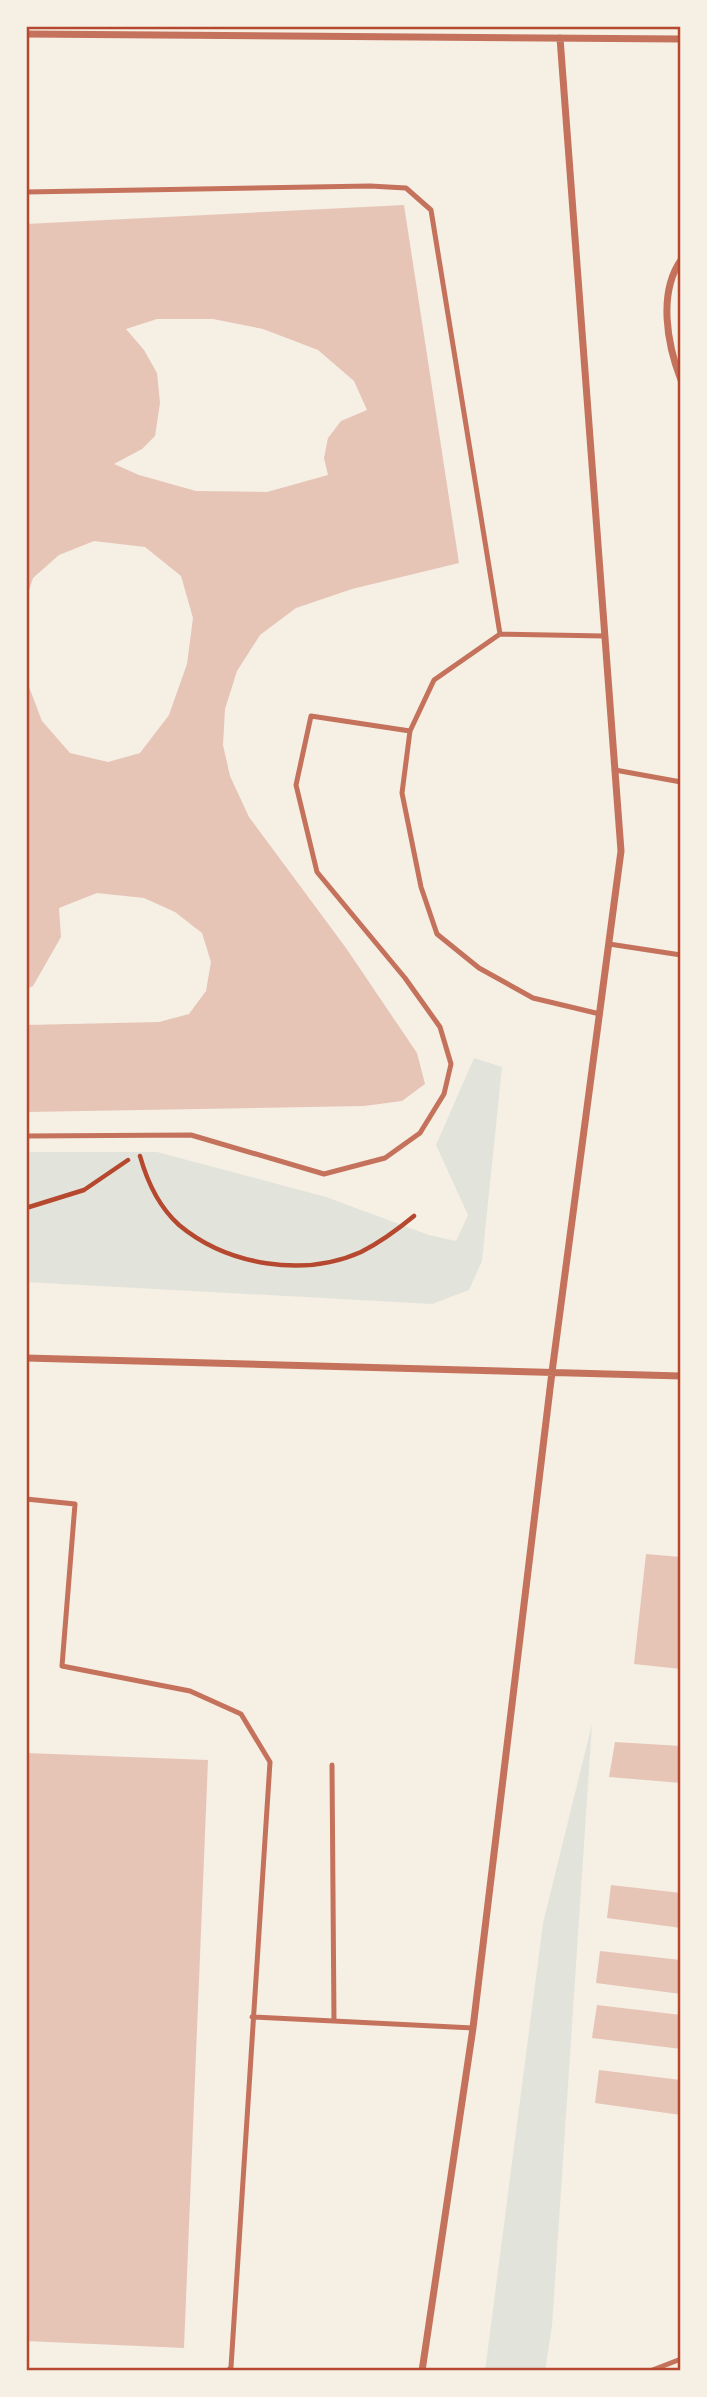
<svg xmlns="http://www.w3.org/2000/svg" width="707" height="2397" font-family="Helvetica,sans-serif">
  <style>
    .green { fill: #e2e4dc }
    .building { fill: #e6c5b7; fill-rule: evenodd }
    .lines { fill: none; stroke-linecap: round; stroke-linejoin: round }
    .path { stroke: #b5482f; stroke-width: 4.5 }
    .service { stroke: #c5725c; stroke-width: 5 }
    .minor { stroke: #c5725c; stroke-width: 7 }
    .neatline { fill: none; stroke: #b5482f; stroke-width: 2.5 }
  </style>
  <rect width="100%" height="100%" fill="#f6efe4"/>
  <path class="green" d="M 474,1058 L 502,1067 L 482,1261 L 469,1290 L 432,1304 L 26,1282 L 26,1152 L 157,1152 L 326,1197 L 429,1235 L 456,1241 L 468,1215 L 436,1145 Z
    M 592,1724 L 552,2326 L 545,2371 L 485,2371 L 543,1923 Z"/>
  <path class="building" d="M 404,205 L 459,563 L 352,589 L 296,608 L 260,635 L 237,671 L 225,709 L 223,745 L 230,776 L 249,817 L 346,948 L 417,1053 L 425,1084 L 402,1101 L 364,1106 L 26,1112 L 26,1025 L 159,1022 L 189,1014 L 206,991 L 211,962 L 202,933 L 175,912 L 144,898 L 97,893 L 59,908 L 61,937 L 33,986 L 26,989 L 26,679 L 42,721 L 70,753 L 108,762 L 140,753 L 169,715 L 187,664 L 193,618 L 181,576 L 145,547 L 94,541 L 59,555 L 33,578 L 26,600 L 26,224 ZM 157,319 L 213,319 L 263,329 L 318,350 L 354,381 L 367,410 L 341,421 L 328,438 L 324,458 L 328,475 L 267,492 L 196,491 L 139,475 L 114,464 L 142,449 L 155,436 L 160,403 L 157,373 L 144,350 L 126,329 Z
    M 646,1554 L 681,1557 L 681,1669 L 634,1664 Z
    M 615,1742 L 681,1746 L 681,1783 L 609,1777 Z
    M 26,1753 L 208,1760 L 184,2348 L 26,2341 Z
    M 611,1885 L 681,1893 L 681,1928 L 607,1918 Z
    M 600,1951 L 681,1960 L 681,1994 L 596,1983 Z
    M 597,2005 L 681,2015 L 681,2049 L 592,2038 Z
    M 599,2070 L 681,2080 L 681,2115 L 595,2103 Z"/>
  <g class="lines">
    <path class="path" d="M 140,1156 C 147,1181 159,1207 179,1225 C 227,1265 303,1278 361,1252 C 381,1242 397,1230 414,1216
      M 26,1208 L 84,1190 L 128,1160"/>
    <path class="service" d="M 26,192 L 370,186 L 406,188 L 431,210 L 500,634
      M 615,770 L 681,782
      M 609,944 L 681,955
      M 600,1014 L 533,998 L 479,968 L 437,934 L 421,887 L 402,793 L 410,731 L 434,680 L 500,634 L 604,636
      M 26,1136 L 191,1135 L 324,1174 L 385,1158 L 420,1133 L 444,1094 L 451,1064 L 440,1027 L 405,978 L 317,872 L 296,785 L 311,716 L 410,731
      M 26,1499 L 75,1504 L 62,1666 L 190,1691 L 241,1714 L 270,1762 L 231,2367 L 228,2371
      M 332,1765 L 334,2021
      M 252,2017 L 473,2028
      M 650,2371 L 681,2359"/>
    <path class="minor" d="M 26,34 L 681,39
      M 681,260 C 658,293 667,344 681,380
      M 26,1358 L 681,1376
      M 422,2371 L 473,2028 L 552,1372 L 621,851 L 560,38"/>
  </g>
  <rect width="707" height="2397" fill="none" stroke="#f6efe4" stroke-width="56"/>
  <rect x="28" y="28" width="651" height="2341" class="neatline"/>
</svg>
